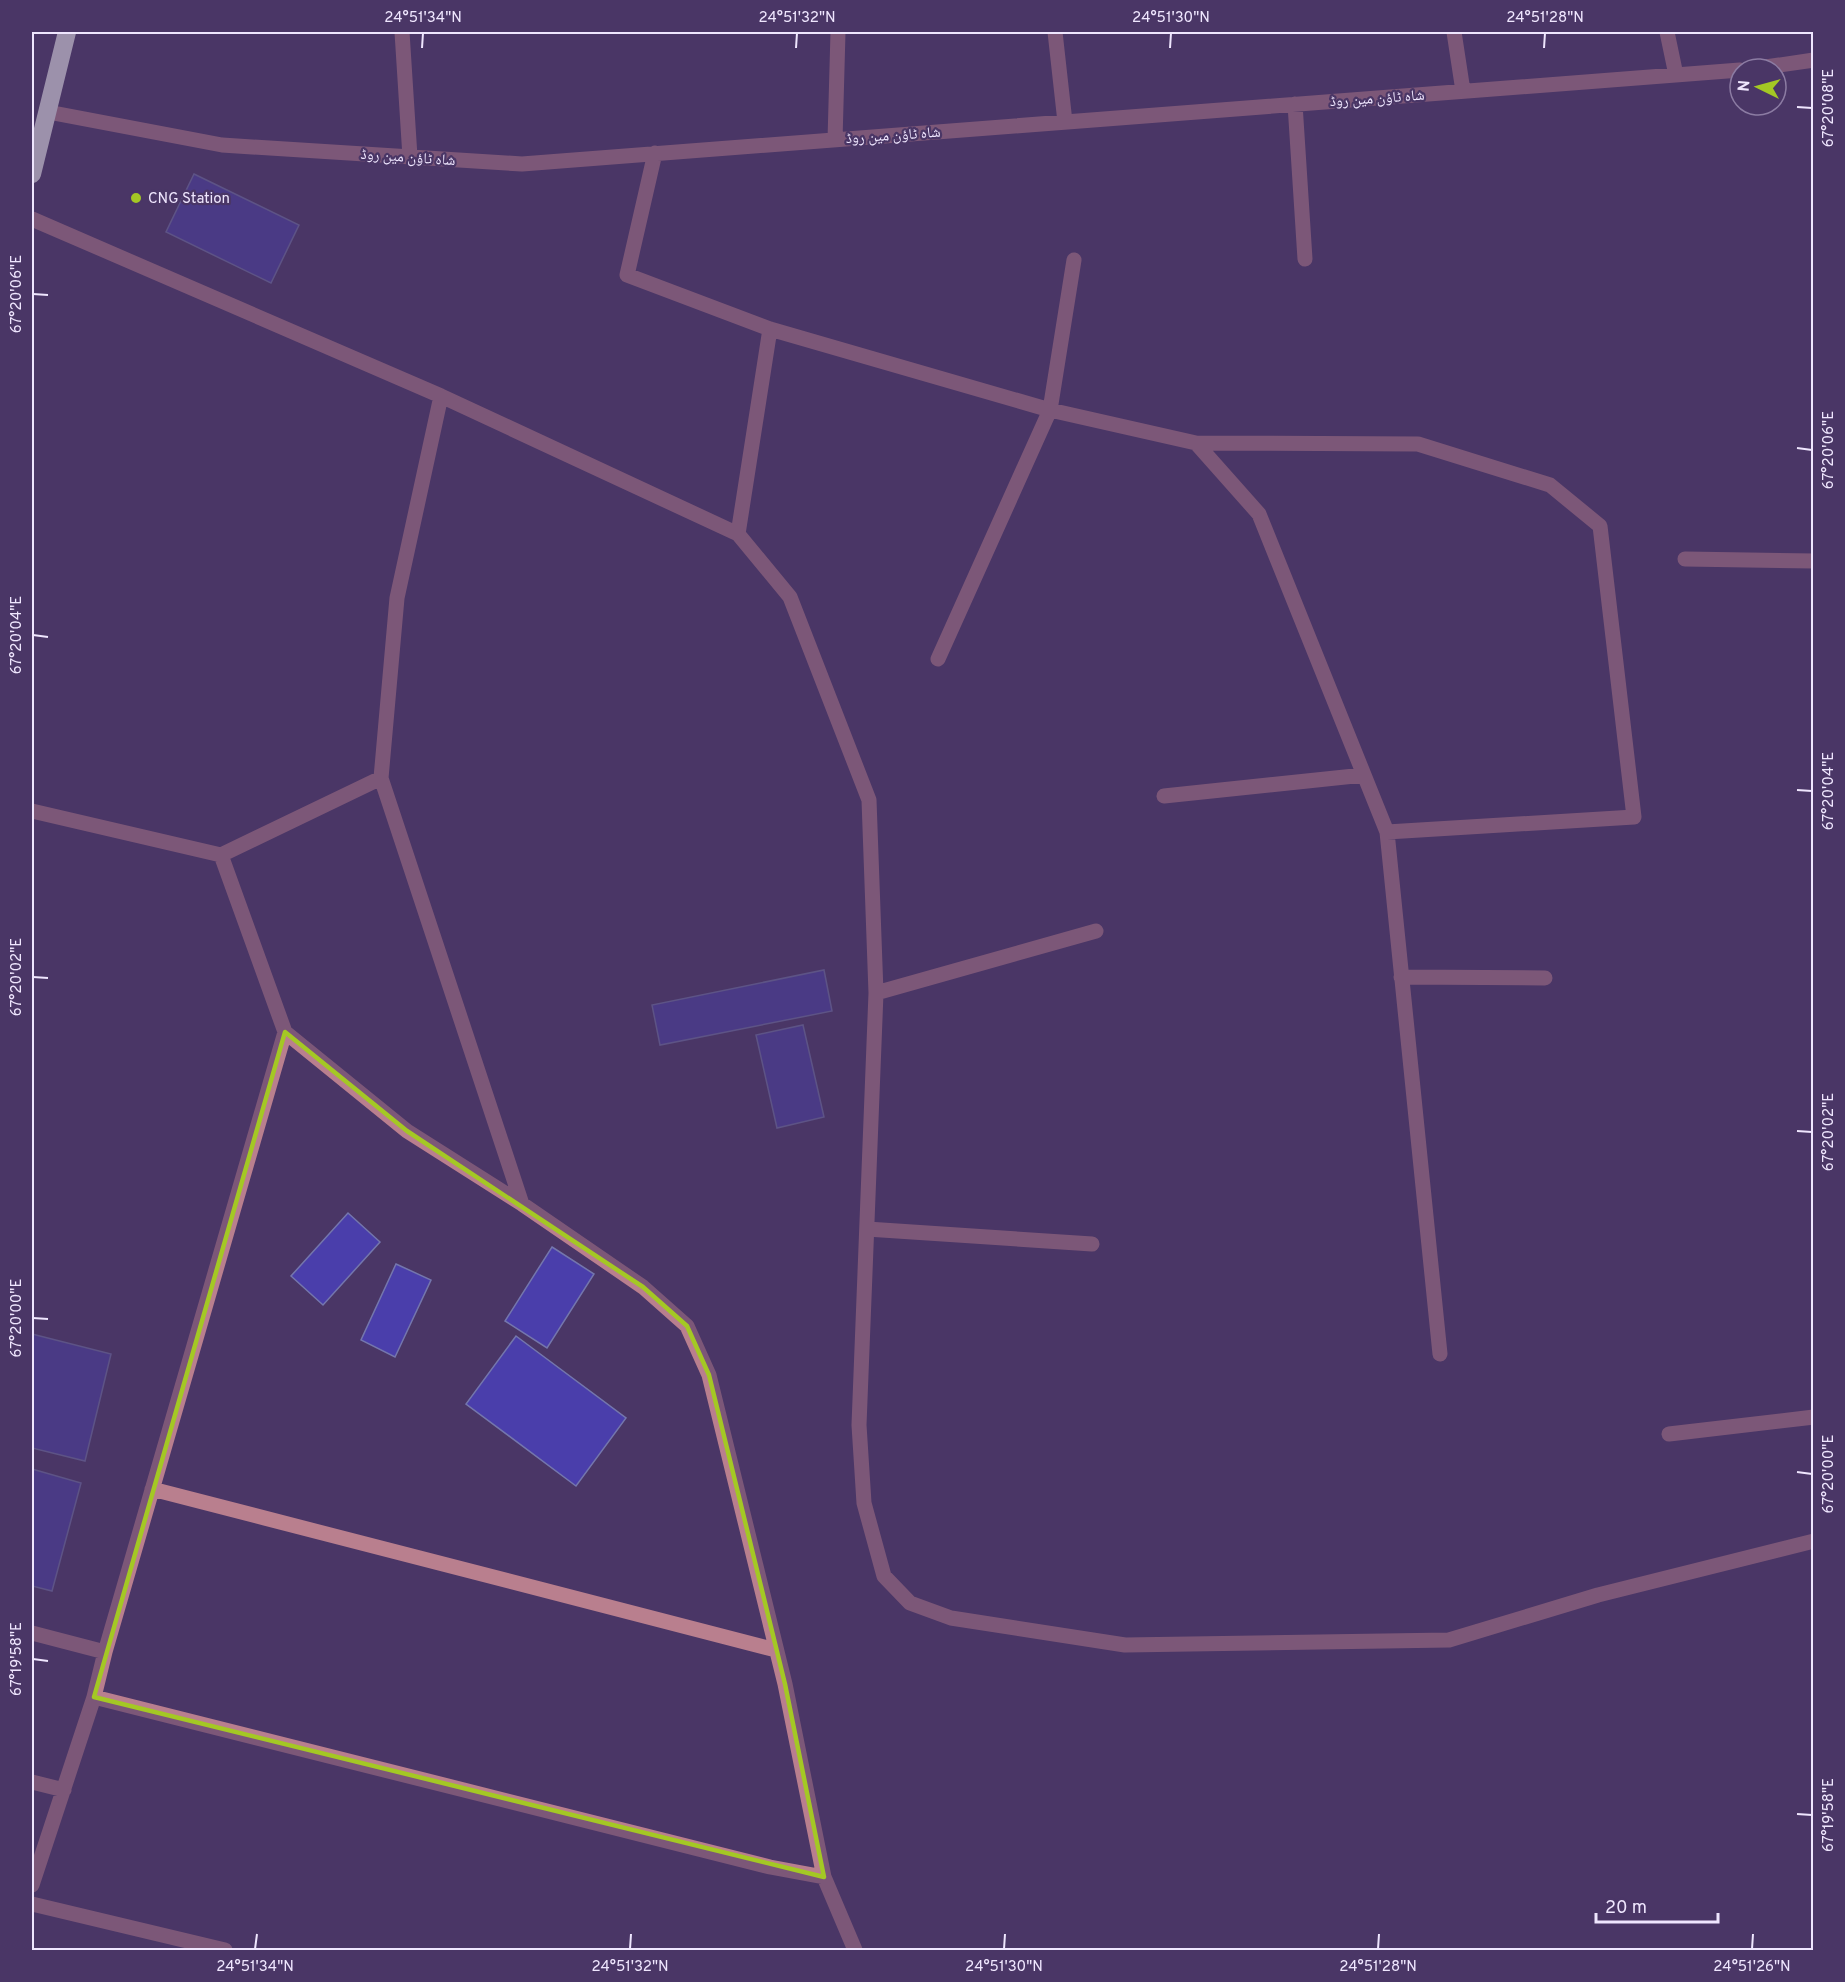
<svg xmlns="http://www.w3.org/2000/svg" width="1845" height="1982" font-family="Overpass,'Noto Naskh Arabic',sans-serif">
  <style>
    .building { fill: #4a3eab; stroke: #7476ad; stroke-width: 1.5 }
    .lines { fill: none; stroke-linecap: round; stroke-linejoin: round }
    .minor { stroke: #b97f8e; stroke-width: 15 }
    .highway { stroke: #fff; stroke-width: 18 }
    .marked { fill: none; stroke: #a4c824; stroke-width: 4.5; stroke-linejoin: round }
    .ticks { fill: none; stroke: #efe6fe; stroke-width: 2 }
    .poi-dot { fill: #a4c824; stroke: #4a3666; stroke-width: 2 }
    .labels { text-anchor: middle; stroke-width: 4.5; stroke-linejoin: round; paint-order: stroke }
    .street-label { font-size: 15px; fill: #efe6fe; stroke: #4a3666 }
    .poi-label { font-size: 15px; fill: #efe6fe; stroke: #4a3666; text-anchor: start }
    .neatline { fill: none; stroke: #efe6fe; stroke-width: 2 }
    .ticks-label { font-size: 15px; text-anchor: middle; fill: #efe6fe }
  </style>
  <rect width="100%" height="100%" fill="#4a3666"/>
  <path class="building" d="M 194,174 L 299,225 L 271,283 L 166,232 Z
    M 824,970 L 832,1011 L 660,1045 L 652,1005 Z
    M 803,1025 L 824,1117 L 777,1128 L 756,1035 Z
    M 348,1213 L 380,1242 L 323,1305 L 291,1276 Z
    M 552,1247 L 594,1274 L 547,1348 L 505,1321 Z
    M 396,1264 L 431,1280 L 395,1357 L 361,1340 Z
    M 32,1334 L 111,1354 L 85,1461 L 32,1448 Z
    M 516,1336 L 626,1418 L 576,1486 L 466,1404 Z
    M 32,1469 L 81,1483 L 52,1591 L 32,1586 Z"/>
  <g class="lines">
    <path class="minor" d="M 402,32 L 410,157
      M 1055,32 L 1065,122
      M 1454,32 L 1463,91
      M 1667,32 L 1676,75
      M 1752,69 L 1814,60
      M 1295,104 L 1305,259
      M 48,112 L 222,145 L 522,164 L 1740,70
      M 835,140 L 838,32
      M 655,153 L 627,275 L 770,329 L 1050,410 L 1196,443 L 1418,444 L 1550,485 L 1600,526 L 1634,817 L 1387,832
      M 32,219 L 441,396 L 738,534 L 790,597 L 869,800 L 876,993 L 859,1425 L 864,1503 L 884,1576 L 910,1603 L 951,1618 L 1125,1645 L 1449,1640 L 1598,1595 L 1814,1541
      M 441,396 L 397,598 L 381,778 L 522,1204
      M 1196,443 L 1259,514 L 1387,832 L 1440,1354
      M 738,534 L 770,329
      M 1685,559 L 1814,561
      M 938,659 L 1050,410 L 1074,260
      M 1164,796 L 1364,775
      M 32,811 L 221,855 L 381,778
      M 221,855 L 285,1032 L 407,1131 L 522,1204 L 643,1287 L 687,1326 L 709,1375 L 785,1684 L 824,1877
      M 1401,977 L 1545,978
      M 876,993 L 1096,931
      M 867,1229 L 1092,1244
      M 1669,1434 L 1814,1417
      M 152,1489 L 776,1650
      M 32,1633 L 105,1652
      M 94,1697 L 770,1867 L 824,1877 L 855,1950
      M 32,1782 L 64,1790
      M 32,1885 L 94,1697 L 105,1652 L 285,1032
      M 32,1904 L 225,1950"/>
    <path class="highway" d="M 32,174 L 67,32"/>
  </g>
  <path d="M0 0H1845V1982H0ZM 285,1032 L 407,1131 L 643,1287 L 687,1326 L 709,1375 L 785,1684 L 824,1877 L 94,1697 Z" fill="#4a3666" fill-opacity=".55" fill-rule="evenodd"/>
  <path class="marked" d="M 285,1032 L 407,1131 L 643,1287 L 687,1326 L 709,1375 L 785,1684 L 824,1877 L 94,1697 Z"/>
  <path class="ticks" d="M 422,48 L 423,33M 796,48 L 797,33M 1170,48 L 1171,33M 1544,48 L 1545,33M 1797,107 L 1812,108M 33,294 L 48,295M 1797,448 L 1812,450M 33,635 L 48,637M 1797,790 L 1812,791M 33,977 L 48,978M 1797,1131 L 1812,1132M 33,1318 L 48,1319M 1797,1472 L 1812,1474M 33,1659 L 48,1661M 1797,1814 L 1812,1815M 255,1949 L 257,1934M 630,1949 L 631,1934M 1004,1949 L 1005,1934M 1378,1949 L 1379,1934M 1752,1949 L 1753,1934"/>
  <circle class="poi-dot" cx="136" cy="198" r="6"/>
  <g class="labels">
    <g class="street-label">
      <text transform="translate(1377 98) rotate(-4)" y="5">شاہ ٹاؤن مین روڈ</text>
      <text transform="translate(893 135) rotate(-4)" y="5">شاہ ٹاؤن مین روڈ</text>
      <text transform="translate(408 157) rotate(4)" y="5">شاہ ٹاؤن مین روڈ</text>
    </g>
    <g class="poi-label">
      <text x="148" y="203">CNG Station</text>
    </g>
  </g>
  <rect width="1845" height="1982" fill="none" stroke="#4a3666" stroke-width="66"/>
  <g transform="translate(1758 87) rotate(275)"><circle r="28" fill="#4a3666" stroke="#8c7ca3" stroke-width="1.5"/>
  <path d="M0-4.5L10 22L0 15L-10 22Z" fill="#a4c824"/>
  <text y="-9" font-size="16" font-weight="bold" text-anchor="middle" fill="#efe6fe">N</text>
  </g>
  <path d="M1596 1913v9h122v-9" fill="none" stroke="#efe6fe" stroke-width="3"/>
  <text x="1605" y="1913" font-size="18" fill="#efe6fe" stroke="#4a3666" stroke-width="4.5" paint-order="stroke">20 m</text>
  <rect x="33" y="33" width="1779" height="1916" class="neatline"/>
  <g class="ticks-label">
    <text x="423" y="22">24°51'34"N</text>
    <text x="797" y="22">24°51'32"N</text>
    <text x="1171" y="22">24°51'30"N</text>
    <text x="1545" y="22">24°51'28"N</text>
    <text transform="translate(1828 108) rotate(-90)" y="5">67°20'08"E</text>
    <text transform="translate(16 294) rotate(-90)" y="5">67°20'06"E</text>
    <text transform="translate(1828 450) rotate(-90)" y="5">67°20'06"E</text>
    <text transform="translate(16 635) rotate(-90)" y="5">67°20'04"E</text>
    <text transform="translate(1828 791) rotate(-90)" y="5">67°20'04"E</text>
    <text transform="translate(16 977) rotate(-90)" y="5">67°20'02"E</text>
    <text transform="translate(1828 1132) rotate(-90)" y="5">67°20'02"E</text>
    <text transform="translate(16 1318) rotate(-90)" y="5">67°20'00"E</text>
    <text transform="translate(1828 1474) rotate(-90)" y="5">67°20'00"E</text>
    <text transform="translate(16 1659) rotate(-90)" y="5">67°19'58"E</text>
    <text transform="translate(1828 1815) rotate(-90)" y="5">67°19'58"E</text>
    <text x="255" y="1971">24°51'34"N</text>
    <text x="630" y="1971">24°51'32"N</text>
    <text x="1004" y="1971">24°51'30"N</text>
    <text x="1378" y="1971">24°51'28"N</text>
    <text x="1752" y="1971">24°51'26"N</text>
  </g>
</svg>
